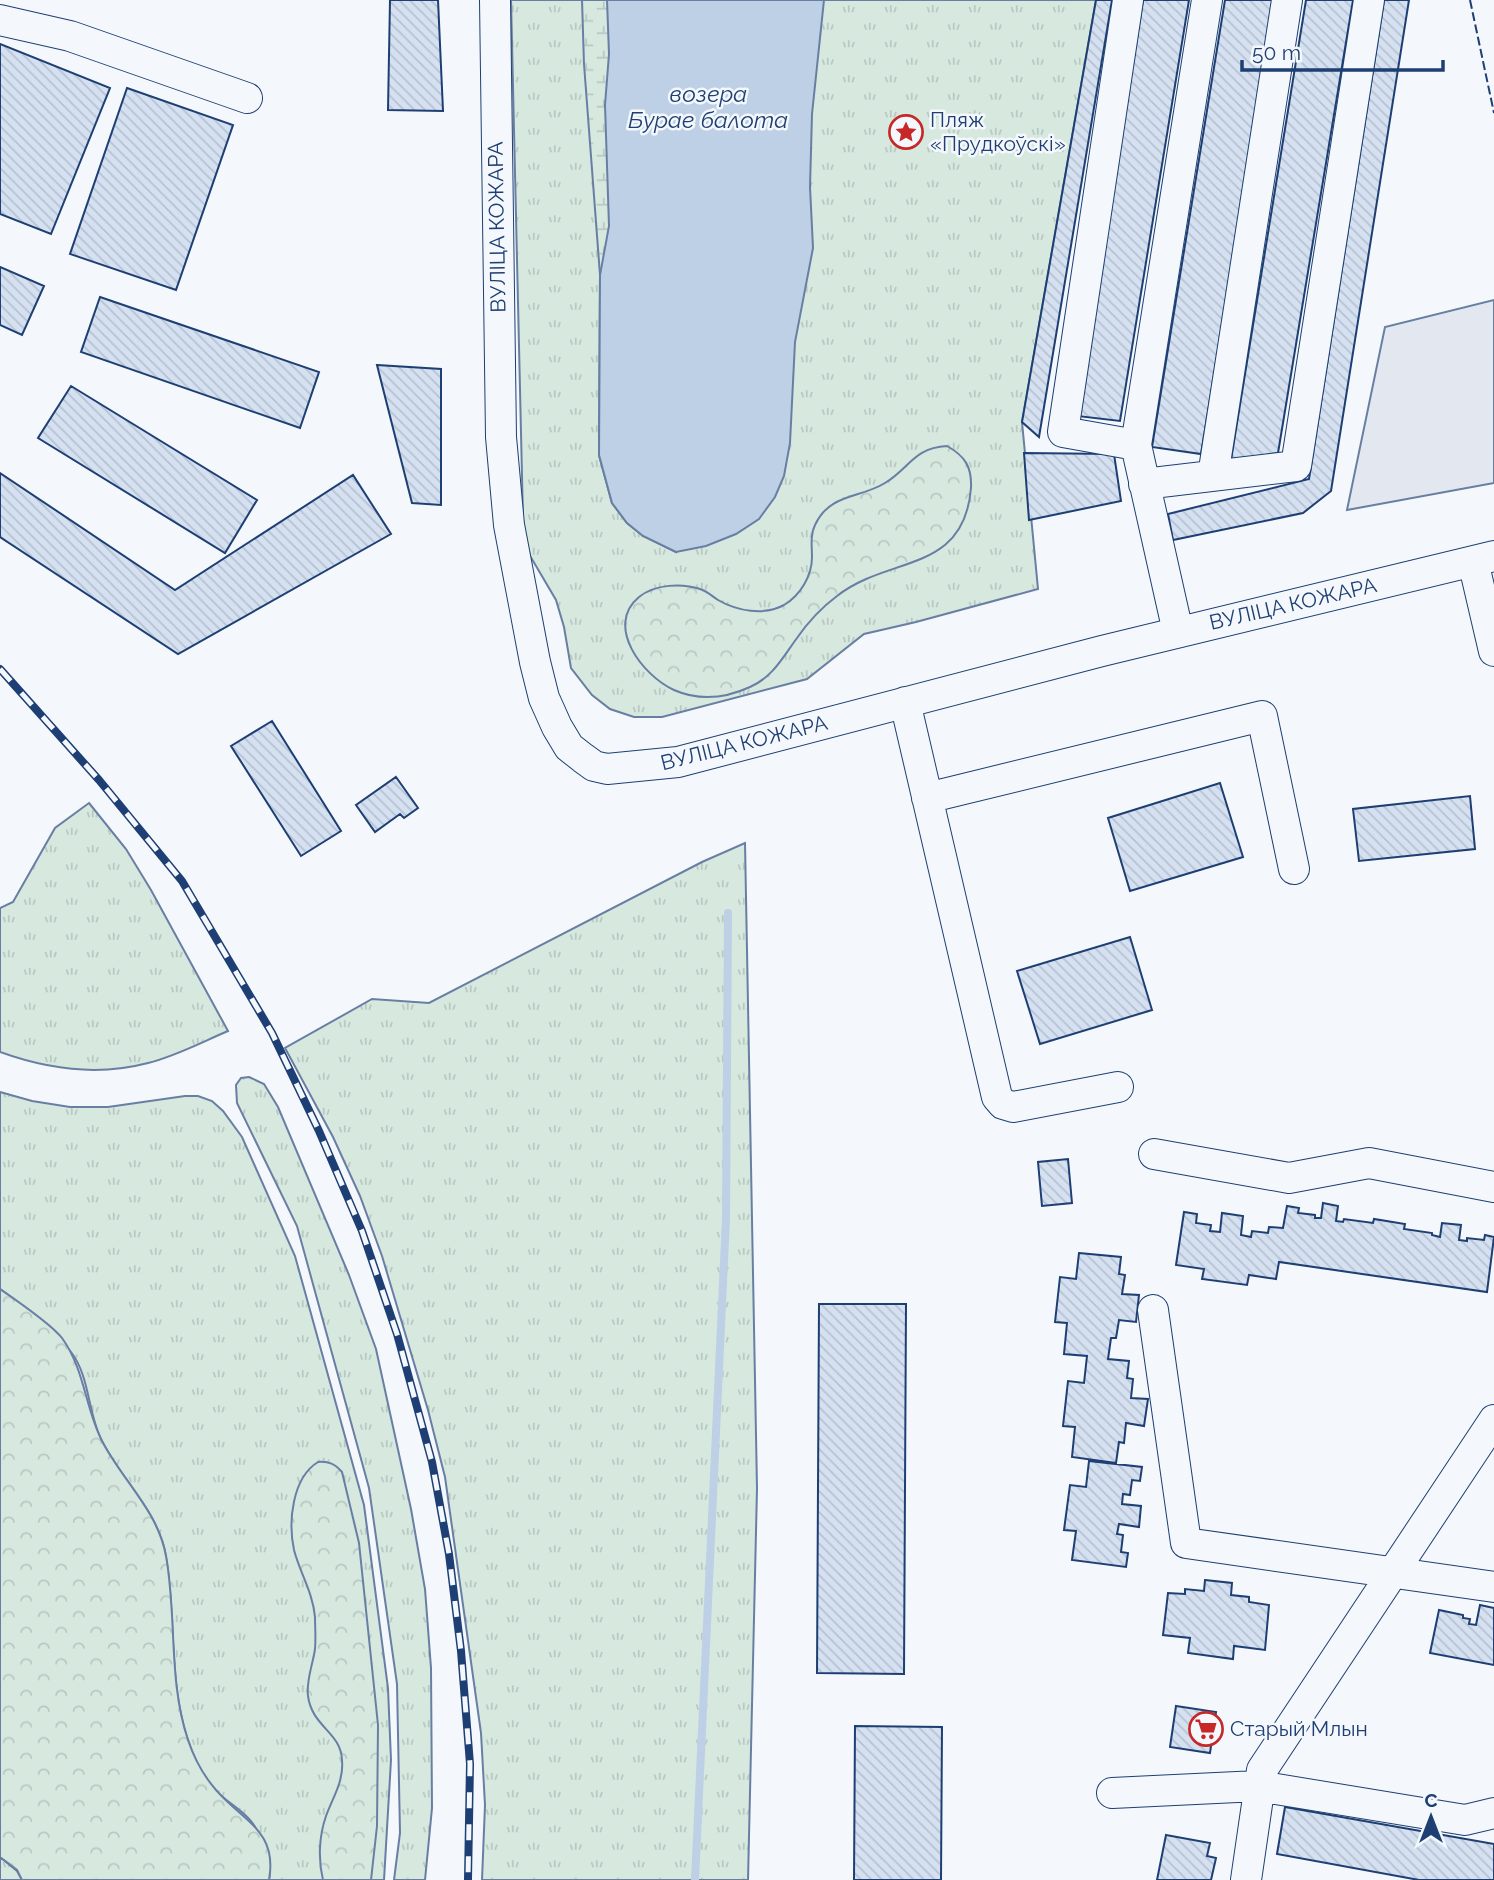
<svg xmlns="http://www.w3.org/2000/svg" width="1494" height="1880" font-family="Raleway,sans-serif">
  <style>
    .grass { fill: url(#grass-tufts); stroke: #687fa3; stroke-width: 2 }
    .forest { fill: url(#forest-crowns); stroke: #687fa3; stroke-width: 2 }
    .wetland { fill: url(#wetland-marsh); stroke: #687fa3; stroke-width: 2 }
    .parking { fill: #e3e8f0; stroke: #687fa3; stroke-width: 2 }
    .water { fill: #bed0e5; stroke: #687fa3; stroke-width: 2 }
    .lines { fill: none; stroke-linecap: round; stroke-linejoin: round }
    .stream { stroke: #bed0e5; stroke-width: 8 }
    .building { fill: url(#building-back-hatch); stroke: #1d3f73; stroke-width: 2 }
    .minor-casing { stroke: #1d3f73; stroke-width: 32 }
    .minor { stroke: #f4f7fb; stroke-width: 30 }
    .rail-casing { stroke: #1d3f73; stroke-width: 8 }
    .rail { stroke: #f4f7fb; stroke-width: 5; stroke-dasharray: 16; stroke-linecap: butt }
    .fence { stroke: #1d3f73; stroke-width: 2; stroke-dasharray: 9 3.5; stroke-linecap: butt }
    .labels { text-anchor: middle; stroke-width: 5; stroke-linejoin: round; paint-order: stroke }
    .poi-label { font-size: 21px; fill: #1d3f73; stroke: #f4f7fb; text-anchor: start }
    .street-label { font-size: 21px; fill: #1d3f73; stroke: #f4f7fb }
    .water-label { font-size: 23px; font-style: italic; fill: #1d3f73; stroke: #f4f7fb }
  </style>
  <defs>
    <pattern id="grass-tufts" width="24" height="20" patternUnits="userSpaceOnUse" patternTransform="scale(1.75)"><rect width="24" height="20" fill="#d7e8df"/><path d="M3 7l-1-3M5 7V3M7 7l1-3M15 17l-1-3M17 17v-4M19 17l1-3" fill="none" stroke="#b8c8c3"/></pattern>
    <pattern id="forest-crowns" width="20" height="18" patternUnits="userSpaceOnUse" patternTransform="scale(1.75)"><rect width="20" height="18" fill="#d7e8df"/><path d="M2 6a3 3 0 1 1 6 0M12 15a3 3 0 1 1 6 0" fill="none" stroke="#b8c8c3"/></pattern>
    <pattern id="wetland-marsh" width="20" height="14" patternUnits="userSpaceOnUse" patternTransform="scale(1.75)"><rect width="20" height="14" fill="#d7e8df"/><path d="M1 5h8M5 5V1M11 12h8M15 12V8" fill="none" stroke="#b8c8c3"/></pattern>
    <pattern id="building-back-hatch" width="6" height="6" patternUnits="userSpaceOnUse" patternTransform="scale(1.75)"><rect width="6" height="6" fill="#d5e0f0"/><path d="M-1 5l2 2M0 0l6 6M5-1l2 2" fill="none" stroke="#b6c1d1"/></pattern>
  </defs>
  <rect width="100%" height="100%" fill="#f4f7fb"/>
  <path class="grass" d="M 511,0 L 1096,0 L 1022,422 L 1038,589 L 916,622 L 864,634 L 807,679 L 662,717 L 634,717 L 610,709 L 592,695 L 571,668 L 564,627 L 556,600 L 526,549 L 523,519 Z
    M 89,803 L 126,849 L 151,890 L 228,1031 C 202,1042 176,1056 148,1063 C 99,1076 47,1069 0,1052 L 0,908 L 13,902 L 55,828 Z
    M 745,843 L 757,1488 L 748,1880 L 482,1880 L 485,1805 L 481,1733 L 445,1477 L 428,1410 L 382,1256 L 360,1196 L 333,1137 L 285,1048 L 372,999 L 429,1003 L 702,862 Z
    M 249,1077 L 264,1084 L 278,1107 L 349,1275 L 376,1349 L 411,1509 L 425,1589 L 431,1668 L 432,1808 L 425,1880 L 394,1880 L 400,1833 L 397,1684 L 369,1488 L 297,1226 L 237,1103 L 236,1085 L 241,1078 Z
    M 0,1092 L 32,1101 L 70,1107 L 108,1107 L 185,1096 L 198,1096 L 212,1101 L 223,1111 L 242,1137 L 295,1256 L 364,1505 L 388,1688 L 391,1760 L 384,1880 L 269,1880 L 270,1872 C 265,1858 262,1841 255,1827 C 249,1815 231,1804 220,1795 C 208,1783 198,1766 192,1751 C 167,1690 177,1620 166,1557 C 159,1510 119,1479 100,1437 C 88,1411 89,1375 71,1352 C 56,1333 20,1303 0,1289 Z
    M 0,1857 L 17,1871 L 22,1880 L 0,1880 Z"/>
  <path class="forest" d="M 947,446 C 965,456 972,467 971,488 C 964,574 889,555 837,596 C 821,608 808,622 797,638 C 783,657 773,677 750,687 C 726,698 699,701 674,690 C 643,676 604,626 639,597 C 655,584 682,583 700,589 C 707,591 713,597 718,600 C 737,611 764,616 784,605 C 801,595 812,575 812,557 C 812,546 810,535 815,525 C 830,493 859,499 885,483 C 910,468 913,448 947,446 Z
    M 0,1289 C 16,1300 51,1324 62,1338 C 85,1370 85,1408 102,1441 C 122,1480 158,1511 166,1556 C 177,1616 168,1681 188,1740 C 194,1758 203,1775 216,1790 C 243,1821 278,1831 269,1880 L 22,1880 L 17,1870 L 0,1857 Z
    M 318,1462 C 329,1461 335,1464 342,1472 L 359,1543 L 378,1725 L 377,1826 L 371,1880 L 323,1880 C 318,1860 319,1836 326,1816 C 333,1797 344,1781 342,1760 C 341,1732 312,1727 308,1696 C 306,1680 313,1664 315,1649 C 316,1638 315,1627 315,1617 C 313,1593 300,1573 294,1550 C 288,1522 292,1478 318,1462 Z"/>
  <path class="wetland" d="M 582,0 L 647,0 L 676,552 L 643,536 L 627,523 L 612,503 L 599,455 L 600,275 L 584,64 Z"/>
  <path class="parking" d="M 1494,300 L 1494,483 L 1347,510 L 1385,327 Z"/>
  <path class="water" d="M 607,0 L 824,0 L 812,114 L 810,187 L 813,248 L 795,342 L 790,443 L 784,476 L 775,497 L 759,519 L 736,534 L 706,546 L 676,552 L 643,536 L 627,523 L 612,503 L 599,455 L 600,275 L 609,226 L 605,105 L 609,54 Z"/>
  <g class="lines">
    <path class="stream" d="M 695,1880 L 726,1219 L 728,913"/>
  </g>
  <path class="building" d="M 390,0 L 438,0 L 443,111 L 388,110 Z
    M 1096,0 L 1112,0 L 1039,437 L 1022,422 Z
    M 1143,0 L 1189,0 L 1120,421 L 1077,416 Z
    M 1225,0 L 1276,0 L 1201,454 L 1152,447 Z
    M 1306,0 L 1353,0 L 1278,453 L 1231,460 Z
    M 1384,0 L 1409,0 L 1331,491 L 1303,513 L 1173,540 L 1168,514 L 1309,479 Z
    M 0,44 L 110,88 L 51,234 L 0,214 Z
    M 127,88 L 233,125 L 176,290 L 70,254 Z
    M 0,267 L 44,286 L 22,335 L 0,325 Z
    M 100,297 L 319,372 L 300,428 L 81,352 Z
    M 377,365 L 441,369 L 441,505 L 412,503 Z
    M 71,386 L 257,500 L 225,553 L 38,438 Z
    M 1024,453 L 1114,454 L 1121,501 L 1029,520 Z
    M 0,473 L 175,590 L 353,475 L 391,534 L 178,654 L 0,537 Z
    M 272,721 L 341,831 L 301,856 L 231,746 Z
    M 396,777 L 418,808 L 404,818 L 400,814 L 375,832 L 356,805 Z
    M 1220,783 L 1243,857 L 1130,891 L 1108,818 Z
    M 1470,796 L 1475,849 L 1359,861 L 1353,809 Z
    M 1130,937 L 1152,1010 L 1040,1044 L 1017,971 Z
    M 1068,1159 L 1072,1203 L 1042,1206 L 1038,1162 Z
    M 1323,1203 L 1338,1206 L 1336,1221 L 1343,1222 L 1344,1219 L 1373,1223 L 1374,1219 L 1405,1224 L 1404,1229 L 1432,1233 L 1432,1235 L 1440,1237 L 1442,1223 L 1461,1225 L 1459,1240 L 1467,1241 L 1467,1238 L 1484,1240 L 1485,1235 L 1494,1237 L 1487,1292 L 1279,1262 L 1276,1279 L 1249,1275 L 1247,1285 L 1202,1279 L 1204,1269 L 1176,1265 L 1184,1212 L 1197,1214 L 1196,1223 L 1211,1225 L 1210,1231 L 1220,1232 L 1222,1213 L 1243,1216 L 1241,1235 L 1251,1237 L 1252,1231 L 1268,1233 L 1269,1227 L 1283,1228 L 1287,1206 L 1299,1208 L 1298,1213 L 1315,1215 L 1315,1218 L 1321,1218 Z
    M 1079,1253 L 1121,1257 L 1119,1274 L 1125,1275 L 1122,1294 L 1139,1295 L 1136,1322 L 1119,1320 L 1116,1338 L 1111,1338 L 1108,1359 L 1129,1361 L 1127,1378 L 1133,1379 L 1131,1398 L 1148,1399 L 1144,1426 L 1126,1423 L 1124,1443 L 1119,1442 L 1116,1463 L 1072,1457 L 1075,1427 L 1063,1426 L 1068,1381 L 1084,1383 L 1087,1356 L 1064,1354 L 1067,1323 L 1055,1322 L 1060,1277 L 1076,1279 Z
    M 819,1304 L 906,1304 L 904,1674 L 817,1673 Z
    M 1089,1461 L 1142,1467 L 1140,1481 L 1132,1480 L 1130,1495 L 1123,1494 L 1122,1504 L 1141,1506 L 1139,1527 L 1119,1524 L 1117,1534 L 1123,1535 L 1121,1552 L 1128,1553 L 1126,1567 L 1072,1560 L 1076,1531 L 1064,1530 L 1070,1485 L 1086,1487 Z
    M 1205,1580 L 1232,1583 L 1231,1595 L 1249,1597 L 1249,1602 L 1269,1605 L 1265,1650 L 1234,1646 L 1233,1659 L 1188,1653 L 1190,1638 L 1163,1635 L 1168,1593 L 1185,1594 L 1185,1589 L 1204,1591 Z
    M 1480,1605 L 1494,1608 L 1494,1665 L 1430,1653 L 1439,1610 L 1463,1615 L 1463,1618 L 1470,1619 L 1469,1624 L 1476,1625 Z
    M 1176,1706 L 1216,1712 L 1210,1753 L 1170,1747 Z
    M 855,1726 L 942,1727 L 941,1880 L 854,1880 Z
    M 1285,1807 L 1494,1844 L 1494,1880 L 1419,1880 L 1277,1854 Z
    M 1166,1835 L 1210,1843 L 1207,1856 L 1216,1858 L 1211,1880 L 1157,1880 Z"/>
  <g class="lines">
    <g class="minor-casing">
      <path id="minor" d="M 495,0 L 501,437 L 509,525 L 535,662 L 544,698 L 557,727 L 569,747 L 583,758 L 594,766 L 607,769 L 678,762 L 1102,651 L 1494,556
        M 1128,0 L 1063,432 L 1136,445
        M 0,20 L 70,36 L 247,98
        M 1213,476 L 1287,0
        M 1144,484 L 1296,466 L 1369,0
        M 1473,561 L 1494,651
        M 1178,632 L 1136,445 L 1207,0
        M 905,702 L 997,1097 L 1003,1104 L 1013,1107 L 1118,1087
        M 927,798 L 1262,716 L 1294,869
        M 1154,1154 L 1289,1178 L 1369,1163 L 1494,1187
        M 1153,1310 L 1186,1543 L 1494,1587
        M 1112,1793 L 1258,1786 L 1465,1820 L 1494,1813
        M 1246,1880 L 1262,1770 L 1494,1420"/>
    </g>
    <use href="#minor" class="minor"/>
    <g class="rail-casing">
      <path id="rail" d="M 0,669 L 99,780 L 182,881 L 272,1033 L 319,1131 L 362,1231 L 397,1334 L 432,1462 L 449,1554 L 461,1651 L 470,1764 L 468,1880"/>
    </g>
    <use href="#rail" class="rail"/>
    <path class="fence" d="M 1470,0 L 1494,113"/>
  </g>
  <defs>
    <g id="sight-ring" transform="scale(1.75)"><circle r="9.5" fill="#f4f7fb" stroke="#c62828" stroke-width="1.5"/><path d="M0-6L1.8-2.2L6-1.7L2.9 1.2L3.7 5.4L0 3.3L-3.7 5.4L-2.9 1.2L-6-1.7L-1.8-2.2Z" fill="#c62828"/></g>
    <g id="supermarket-ring" transform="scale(1.75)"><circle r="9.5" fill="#f4f7fb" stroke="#c62828" stroke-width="1.5"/><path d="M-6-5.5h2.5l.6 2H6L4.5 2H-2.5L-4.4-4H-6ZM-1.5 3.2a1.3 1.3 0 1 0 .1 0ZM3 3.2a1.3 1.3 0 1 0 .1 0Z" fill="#c62828"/></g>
  </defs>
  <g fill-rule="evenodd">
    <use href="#sight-ring" x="906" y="132"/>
    <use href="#supermarket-ring" x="1206" y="1729"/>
  </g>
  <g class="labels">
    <g class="poi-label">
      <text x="930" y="127">Пляж<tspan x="930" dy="24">«Прудкоўскі»</tspan></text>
      <text x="1230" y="1736">Старый Млын</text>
    </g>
    <g class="street-label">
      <text transform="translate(497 227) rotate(-91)" y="7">ВУЛІЦА КОЖАРА</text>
      <text transform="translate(1293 604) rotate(-13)" y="7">ВУЛІЦА КОЖАРА</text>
      <text transform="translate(744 743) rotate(-14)" y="7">ВУЛІЦА КОЖАРА</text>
    </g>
    <g class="water-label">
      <text x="708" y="102">возера<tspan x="708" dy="26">Бурае балота</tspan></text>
    </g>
  </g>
  <g transform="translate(1431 1817)" stroke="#f4f7fb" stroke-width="5" paint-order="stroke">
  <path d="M0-5L12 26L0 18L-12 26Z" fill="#1d3f73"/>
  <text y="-10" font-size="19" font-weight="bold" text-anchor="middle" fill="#1d3f73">С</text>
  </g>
  <path d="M1242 60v10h201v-10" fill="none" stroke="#1d3f73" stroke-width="3.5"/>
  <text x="1252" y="60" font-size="21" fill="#1d3f73" stroke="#f4f7fb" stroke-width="5" paint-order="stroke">50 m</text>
</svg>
